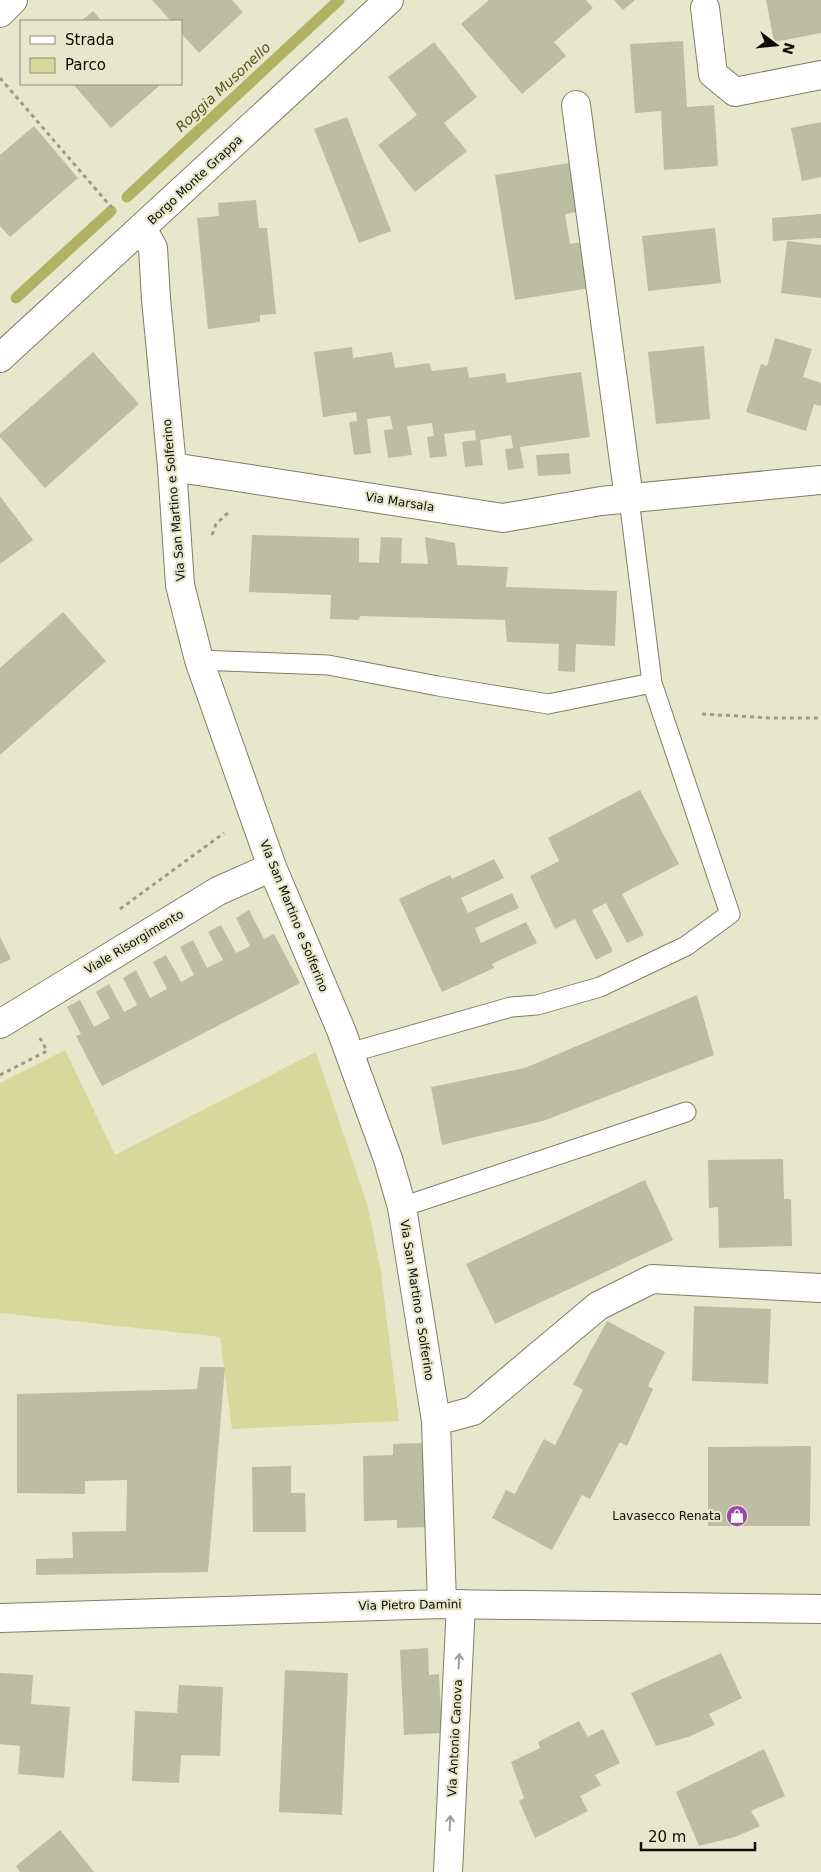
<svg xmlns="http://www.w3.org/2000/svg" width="821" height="1872" font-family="'DejaVu Sans',sans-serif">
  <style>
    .green { fill: #d6d999 }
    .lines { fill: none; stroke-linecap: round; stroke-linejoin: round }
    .stream { stroke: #b1b263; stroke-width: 11 }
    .building { fill: #bcbea2 }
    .service-casing { stroke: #7e7f65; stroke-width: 21 }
    .minor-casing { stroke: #7e7f65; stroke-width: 30 }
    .tertiary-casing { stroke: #7e7f65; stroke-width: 30 }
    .path { stroke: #9c9c87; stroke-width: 3; stroke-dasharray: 4 4; stroke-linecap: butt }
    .service { stroke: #fff; stroke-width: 19 }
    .minor { stroke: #fff; stroke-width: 28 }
    .tertiary { stroke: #fff; stroke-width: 28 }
    .oneway { stroke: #9e9e9b }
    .labels { text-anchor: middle; stroke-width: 4.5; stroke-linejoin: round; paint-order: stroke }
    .street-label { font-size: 12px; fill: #0c0c04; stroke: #e6e7cb }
    .poi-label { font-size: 12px; fill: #0c0c04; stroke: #e6e7cb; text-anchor: end }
    .water-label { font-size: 14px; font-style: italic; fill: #55551a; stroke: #e6e7cb }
  </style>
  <rect width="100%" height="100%" fill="#e6e7cb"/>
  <path class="green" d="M 65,1050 L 115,1155 L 316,1052 L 368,1207 L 381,1272 L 399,1421 L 232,1429 L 220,1337 L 0,1313 L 0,1083 Z"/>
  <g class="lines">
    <path class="stream" d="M 127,197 L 339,0
      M 16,298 L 111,211"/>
  </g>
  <path class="building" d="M 152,0 L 232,0 L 243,12 L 199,53 L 181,33 L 181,21 L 171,21 Z
    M 489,0 L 586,0 L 593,8 L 554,42 L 566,56 L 522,94 L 461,24 Z
    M 614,0 L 635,0 L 623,10 Z
    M 766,0 L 821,0 L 821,33 L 774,42 Z
    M 93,11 L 102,21 L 81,21 Z
    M 683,41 L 687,107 L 714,105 L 718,166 L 664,170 L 661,111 L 635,113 L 630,44 Z
    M 434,42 L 477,97 L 444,123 L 467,151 L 415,192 L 378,145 L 417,115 L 388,77 Z
    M 73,84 L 157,84 L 159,86 L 111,128 Z
    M 347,117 L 391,231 L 359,243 L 314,129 Z
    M 821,122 L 821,177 L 802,181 L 791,128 Z
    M 34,126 L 78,178 L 10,237 L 0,226 L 0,155 Z
    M 569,163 L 577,212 L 565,214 L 570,244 L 582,242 L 590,288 L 515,300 L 495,175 Z
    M 256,200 L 259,228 L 267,228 L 276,314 L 260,315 L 260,322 L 208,329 L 197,218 L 219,216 L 218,203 Z
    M 821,214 L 821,238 L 773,241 L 772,218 Z
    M 715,228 L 721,283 L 648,291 L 642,236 Z
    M 787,241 L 821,245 L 821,298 L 781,293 Z
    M 775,338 L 812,349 L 803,377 L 821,383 L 821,406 L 814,404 L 806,431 L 746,412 L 761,364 L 767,366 Z
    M 704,346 L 710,419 L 656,424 L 648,352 Z
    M 352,347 L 353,358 L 392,352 L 395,368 L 429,363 L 432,371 L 467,367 L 469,378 L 505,373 L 507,383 L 581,372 L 590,437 L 520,447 L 524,468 L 508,470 L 505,449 L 513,448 L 511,435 L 480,440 L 483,465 L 465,467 L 462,442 L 476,440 L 475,430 L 444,434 L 447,456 L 430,458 L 427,437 L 434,436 L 432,423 L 407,426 L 412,455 L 388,458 L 384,430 L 393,429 L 390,416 L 367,419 L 371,453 L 354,455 L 349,422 L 357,421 L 356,412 L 323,417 L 314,352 Z
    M 93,352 L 139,404 L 45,488 L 0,437 L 0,434 Z
    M 569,453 L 571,474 L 538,476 L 536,455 Z
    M 0,496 L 33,540 L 0,564 Z
    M 252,535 L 359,538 L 359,562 L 379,563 L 381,537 L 402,538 L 401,563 L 428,564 L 425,537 L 455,543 L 457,565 L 508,567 L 506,587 L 617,591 L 615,646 L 576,644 L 575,672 L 558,671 L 559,644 L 507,642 L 505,620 L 360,616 L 359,620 L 330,619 L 331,595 L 249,592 Z
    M 63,612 L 106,661 L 0,755 L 0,668 Z
    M 640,790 L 679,864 L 622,894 L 644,935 L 627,943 L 606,903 L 592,910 L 613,951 L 596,960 L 575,919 L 555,929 L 530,876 L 559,861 L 548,838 Z
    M 494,859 L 504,878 L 461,898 L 468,913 L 512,893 L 519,908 L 475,928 L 481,943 L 526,922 L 537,943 L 492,964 L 494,968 L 442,992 L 399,899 L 450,875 L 452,879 Z
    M 249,910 L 264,939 L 274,934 L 300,983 L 102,1086 L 76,1036 L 81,1034 L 67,1007 L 80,1000 L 94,1027 L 110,1018 L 96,992 L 109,984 L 124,1012 L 137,1005 L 123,978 L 136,970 L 150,998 L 167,989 L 153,962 L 166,955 L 181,982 L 194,975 L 180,947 L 193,940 L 207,968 L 223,960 L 208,932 L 221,925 L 236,953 L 250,946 L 236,918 Z
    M 0,937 L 11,959 L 0,964 Z
    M 697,995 L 714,1055 L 543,1121 L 442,1145 L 431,1087 L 525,1068 Z
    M 783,1159 L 784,1199 L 791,1199 L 792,1246 L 719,1248 L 718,1207 L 709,1208 L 708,1160 Z
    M 645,1180 L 673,1240 L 495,1324 L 466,1264 Z
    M 694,1306 L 771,1309 L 768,1384 L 692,1381 Z
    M 607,1321 L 665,1352 L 648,1386 L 653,1389 L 627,1446 L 620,1442 L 590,1499 L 582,1495 L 552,1550 L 492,1518 L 506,1490 L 515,1494 L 544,1439 L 555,1445 L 583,1390 L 573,1384 Z
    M 200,1367 L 225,1367 L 208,1572 L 36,1575 L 36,1559 L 73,1558 L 72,1532 L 126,1531 L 127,1480 L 85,1481 L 85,1494 L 17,1493 L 17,1394 L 197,1389 Z
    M 424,1443 L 426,1527 L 397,1528 L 397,1520 L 364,1521 L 363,1456 L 393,1455 L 393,1444 Z
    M 811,1446 L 810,1526 L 708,1526 L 708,1447 Z
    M 291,1466 L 291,1493 L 305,1493 L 306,1532 L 253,1532 L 252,1467 Z
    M 428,1648 L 429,1675 L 439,1674 L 442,1733 L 404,1735 L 400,1650 Z
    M 721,1653 L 742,1698 L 709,1714 L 715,1725 L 688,1737 L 656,1746 L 631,1693 Z
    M 285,1670 L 348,1673 L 342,1815 L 279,1812 Z
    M 0,1673 L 33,1675 L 31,1704 L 70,1707 L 64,1778 L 18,1774 L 20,1746 L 0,1744 Z
    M 179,1685 L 223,1687 L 220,1756 L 181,1755 L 179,1783 L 132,1781 L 135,1711 L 177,1713 Z
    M 579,1721 L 588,1737 L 603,1729 L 620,1763 L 595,1775 L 601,1785 L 580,1796 L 588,1811 L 535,1838 L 519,1801 L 524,1798 L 511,1762 L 540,1748 L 538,1742 Z
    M 764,1749 L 785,1796 L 751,1811 L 760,1826 L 735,1837 L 699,1846 L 676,1792 Z
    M 60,1830 L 94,1872 L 20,1872 L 16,1866 Z"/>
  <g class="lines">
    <g class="service-casing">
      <path id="service" d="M 199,660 L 328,665 L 438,686 L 548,704 L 652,683
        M 349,1053 L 511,1007 L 537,1005 L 600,987 L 686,946 L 730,914 L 652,683 L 629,499
        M 402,1207 L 686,1112"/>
    </g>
    <g class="minor-casing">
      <path id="minor" d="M 705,8 L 713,74 L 735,92 L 821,75
        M 0,13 L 13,0
        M 576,105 L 629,499
        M 142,228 L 153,248 L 156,299 L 172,467 L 180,585 L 199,660 L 272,867 L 341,1030 L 388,1159 L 402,1207 L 436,1421 L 442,1604
        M 172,467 L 503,518 L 601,501 L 821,480
        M 0,1024 L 218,891 L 272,867
        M 436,1421 L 473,1411 L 598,1306 L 652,1279 L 821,1288
        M 448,1872 L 461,1604"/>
    </g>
    <g class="tertiary-casing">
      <path id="tertiary" d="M 0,358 L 389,0
        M 0,1618 L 442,1604 L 821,1609"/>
    </g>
    <path class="path" d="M 0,78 L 112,208
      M 212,535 L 216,524 L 230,511
      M 702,714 L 772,718 L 821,718
      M 120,909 L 224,833
      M 0,1075 L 47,1051 L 40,1038"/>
    <use href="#service" class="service"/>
    <use href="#minor" class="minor"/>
    <use href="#tertiary" class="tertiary"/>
  </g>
  <defs><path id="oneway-shaft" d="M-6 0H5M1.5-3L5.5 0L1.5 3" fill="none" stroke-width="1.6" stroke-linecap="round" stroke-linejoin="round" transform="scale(1.25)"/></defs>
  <g class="oneway">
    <use href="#oneway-shaft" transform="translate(459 1661) rotate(-87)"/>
    <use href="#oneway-shaft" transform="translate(450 1823) rotate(-87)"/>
  </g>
  <defs>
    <g id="shop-disc" transform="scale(1.125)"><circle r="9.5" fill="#9c44b0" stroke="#e6e7cb"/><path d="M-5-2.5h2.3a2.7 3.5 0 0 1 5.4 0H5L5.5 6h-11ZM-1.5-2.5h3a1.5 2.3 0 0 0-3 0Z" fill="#fff"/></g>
  </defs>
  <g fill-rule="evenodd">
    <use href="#shop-disc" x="737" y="1516"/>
  </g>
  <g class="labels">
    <g class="street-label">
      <text transform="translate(195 180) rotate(-43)" y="4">Borgo Monte Grappa</text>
      <text transform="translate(174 500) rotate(-95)" y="4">Via San Martino e Solferino</text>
      <text transform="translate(400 502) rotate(9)" y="4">Via Marsala</text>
      <text transform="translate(294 916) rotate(68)" y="4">Via San Martino e Solferino</text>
      <text transform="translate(134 942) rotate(-31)" y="4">Viale Risorgimento</text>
      <text transform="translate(417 1300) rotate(81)" y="4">Via San Martino e Solferino</text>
      <text transform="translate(410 1605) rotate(-1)" y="4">Via Pietro Damini</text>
      <text transform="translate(455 1738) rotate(-87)" y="4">Via Antonio Canova</text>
    </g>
    <g class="poi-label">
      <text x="721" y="1520">Lavasecco Renata</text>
    </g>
    <g class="water-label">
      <text transform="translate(223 87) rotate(-43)" y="5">Roggia Musonello</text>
    </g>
  </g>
  <rect x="20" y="20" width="162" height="65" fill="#e6e7cb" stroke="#8f8f7b"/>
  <rect x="30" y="36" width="25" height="8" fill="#ffffff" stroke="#8f8f7b"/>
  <text x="65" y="45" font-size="15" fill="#0c0c04">Strada</text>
  <rect x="30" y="58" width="25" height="15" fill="#d6d999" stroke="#8f8f7b"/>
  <text x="65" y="70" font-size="15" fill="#0c0c04">Parco</text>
  <g transform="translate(776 45) rotate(106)" stroke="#e6e7cb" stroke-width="4" paint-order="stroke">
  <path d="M0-4L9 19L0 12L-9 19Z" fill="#0c0c04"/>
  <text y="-8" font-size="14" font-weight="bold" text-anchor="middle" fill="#0c0c04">N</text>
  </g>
  <path d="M641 1842v8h114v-8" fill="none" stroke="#0c0c04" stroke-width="2.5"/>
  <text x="648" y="1842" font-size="15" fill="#0c0c04" stroke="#e6e7cb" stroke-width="4" paint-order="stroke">20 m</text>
</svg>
